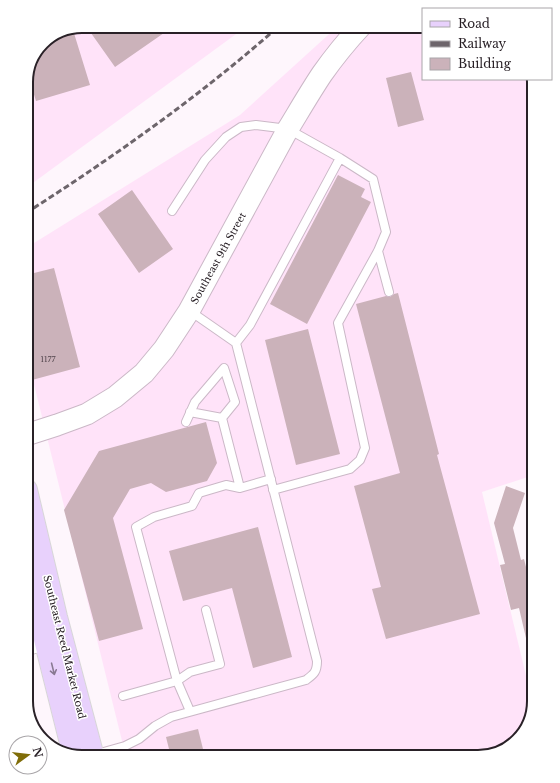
<svg xmlns="http://www.w3.org/2000/svg" width="560" height="783" font-family="'Libre Baskerville',serif">
  <style>
    .built { fill: #ffe3f9 }
    .building { fill: #cbb2ba }
    .lines { fill: none; stroke-linecap: round; stroke-linejoin: round }
    .service-casing { stroke: #cbb8c7; stroke-width: 10 }
    .minor-casing { stroke: #cbb8c7; stroke-width: 19 }
    .tertiary-casing { stroke: #cbb8c7; stroke-width: 23 }
    .primary-casing { stroke: #d8d7d8; stroke-width: 24 }
    .service { stroke: #fff; stroke-width: 8 }
    .minor { stroke: #fff; stroke-width: 17 }
    .tertiary { stroke: #fff; stroke-width: 21 }
    .primary { stroke: #e8d1fc; stroke-width: 22 }
    .rail { stroke: #6d656b; stroke-width: 3; stroke-dasharray: 6 3; stroke-linecap: butt }
    .oneway { stroke: #887992 }
    .labels { text-anchor: middle; stroke-width: 3; stroke-linejoin: round; paint-order: stroke }
    .number-label { font-size: 8px; fill: #52454c }
    .street-label { font-size: 10px; fill: #292127; stroke: #fff }
    .rim { fill: none; stroke: #292127; stroke-width: 2 }
  </style>
  <rect width="100%" height="100%" fill="#fef6fc"/>
  <path class="built" d="M 82,26 L 247,26 L 26,188 L 26,78 L 45,40 Z
    M 338,26 L 423,26 L 423,79 L 533,79 L 534,82 L 534,475 L 482,492 L 533,705 L 526,729 L 506,749 L 478,757 L 126,757 L 26,352 L 26,248 L 240,115 Z"/>
  <path class="building" d="M 86,26 L 174,26 L 115,67 Z
    M 73,30 L 90,85 L 36,101 L 28,75 L 45,40 Z
    M 411,72 L 424,120 L 398,127 L 386,78 Z
    M 338,175 L 365,189 L 361,197 L 371,202 L 307,324 L 270,304 Z
    M 132,190 L 173,249 L 139,273 L 98,214 Z
    M 54,268 L 80,367 L 32,380 L 26,357 L 26,275 Z
    M 398,293 L 439,454 L 437,455 L 480,614 L 386,639 L 372,589 L 381,587 L 354,486 L 400,473 L 356,304 L 386,296 L 390,297 L 394,294 Z
    M 308,329 L 340,454 L 296,465 L 265,340 Z
    M 206,422 L 217,463 L 207,481 L 166,492 L 151,483 L 130,489 L 113,518 L 143,629 L 99,641 L 64,510 L 99,451 Z
    M 506,486 L 525,493 L 513,528 L 521,560 L 524,559 L 534,599 L 534,650 L 529,651 L 519,608 L 511,610 L 500,565 L 505,564 L 494,523 Z
    M 258,527 L 292,657 L 253,668 L 232,588 L 183,601 L 169,551 Z
    M 198,729 L 205,757 L 171,757 L 166,737 Z"/>
  <g class="lines">
    <g class="service-casing">
      <path id="service" d="M 172,211 L 205,160 L 226,137 L 241,127 L 256,125 L 288,129 L 340,158 L 250,325 L 236,343
        M 378,251 L 389,292
        M 190,412 L 222,418
        M 186,422 L 195,402 L 224,368 L 235,402 L 222,418 L 240,488 L 226,485 L 199,493 L 192,506 L 154,517 L 136,527 L 177,681 L 190,672 L 220,664 L 206,610
        M 240,488 L 271,479
        M 273,490 L 350,469 L 360,460 L 365,448 L 338,323 L 378,251 L 386,232 L 373,179 L 340,158
        M 123,696 L 177,681 L 190,711
        M 93,755 L 125,746 L 139,739 L 155,726 L 171,717 L 306,680 C 314,674 317,672 317,661 L 236,343 L 190,311"/>
    </g>
    <g class="minor-casing">
      <path id="minor" d="M 26,647 L 46,641"/>
    </g>
    <g class="tertiary-casing">
      <path id="tertiary" d="M 26,435 L 57,425 L 87,414 L 115,397 L 144,373 L 164,349 L 189,311 L 288,129 C 299,111 310,92 322,74 C 334,57 347,41 361,26"/>
    </g>
    <g class="primary-casing">
      <path id="primary" d="M 26,490 L 56,617 L 93,757
        M 26,563 L 74,755"/>
    </g>
    <use href="#service" class="service"/>
    <use href="#minor" class="minor"/>
    <use href="#tertiary" class="tertiary"/>
    <use href="#primary" class="primary"/>
    <path class="rail" d="M 26,213 C 115,156 200,96 279,26"/>
  </g>
  <defs><path id="oneway-shaft" d="M-6 0H5M1.5-3L5.5 0L1.5 3" fill="none" stroke-width="1.6" stroke-linecap="round" stroke-linejoin="round"/></defs>
  <use class="oneway" href="#oneway-shaft" transform="translate(53 669) rotate(76)"/>
  <g class="labels">
    <g class="number-label">
      <text x="48" y="362">1177</text>
    </g>
    <g class="street-label">
      <text transform="translate(218 258) rotate(-61)" y="4">Southeast 9th Street</text>
      <text transform="translate(65 647) rotate(76)" y="4">Southeast Reed Market Road</text>
    </g>
  </g>
  <path d="M0 0H560V783H0ZM82 33H478A49 49 0 0 1 527 82V701A49 49 0 0 1 478 750H82A49 49 0 0 1 33 701V82A49 49 0 0 1 82 33Z" fill="#fff" fill-rule="evenodd"/>
  <path class="rim" d="M82 33H478A49 49 0 0 1 527 82V701A49 49 0 0 1 478 750H82A49 49 0 0 1 33 701V82A49 49 0 0 1 82 33Z"/>
  <rect x="422" y="8" width="130" height="72" fill="#ffffff" stroke="#a9a6a9"/>
  <rect x="430" y="21" width="20" height="6" fill="#e8d1fc" stroke="#a9a6a9"/>
  <text x="458" y="28" font-size="12" fill="#292127">Road</text>
  <rect x="430" y="41" width="20" height="6" fill="#6d656b" stroke="#a9a6a9"/>
  <text x="458" y="48" font-size="12" fill="#292127">Railway</text>
  <rect x="430" y="58" width="20" height="12" fill="#cbb2ba" stroke="#a9a6a9"/>
  <text x="458" y="68" font-size="12" fill="#292127">Building</text>
  <g transform="translate(28 755) rotate(75)"><circle r="19" fill="#ffffff" stroke="#a9a6a9"/>
  <path d="M0-3L7 15L0 10L-7 15Z" fill="#806d09"/>
  <text y="-6" font-size="11" font-weight="bold" text-anchor="middle" fill="#292127">N</text>
  </g>
</svg>
